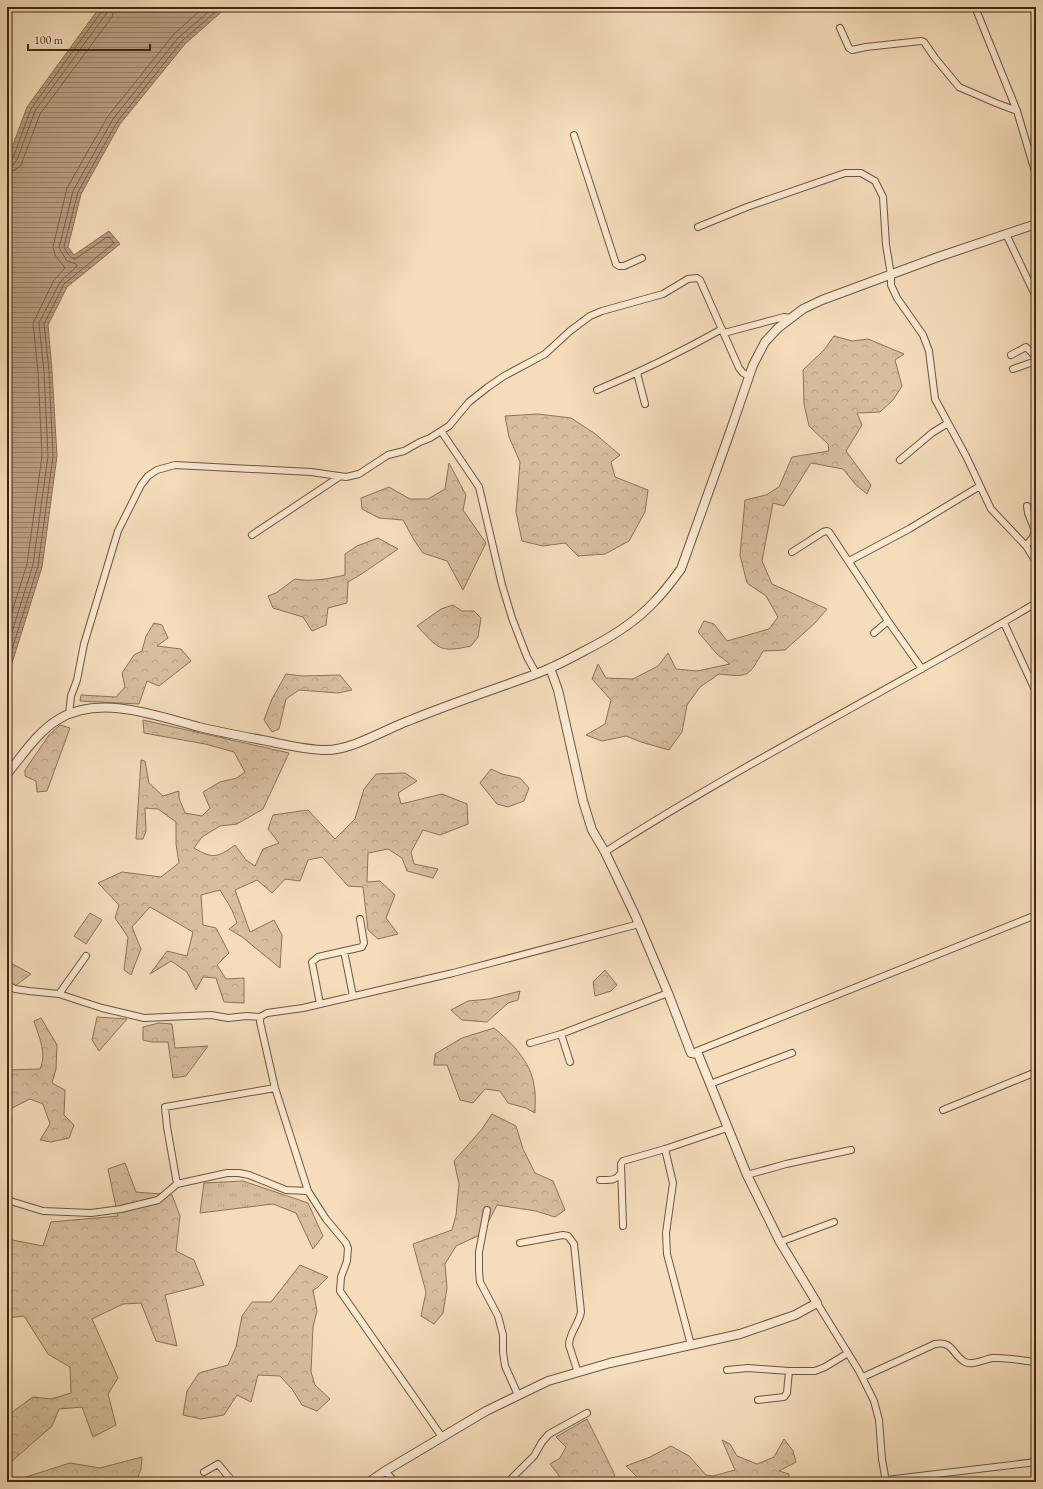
<svg xmlns="http://www.w3.org/2000/svg" width="1043" height="1489" font-family="'EB Garamond',serif">
  <style>
    .grass { fill: url(#grass-tufts); stroke: #8e7256 }
    .forest { fill: url(#forest-crowns); stroke: #8e7256 }
    .water { fill: url(#water-rules); stroke: #8c6f53 }
    .lines { fill: none; stroke-linecap: round; stroke-linejoin: round }
    .shore { stroke: #806248; stroke-width: 1 }
    .minor-casing { stroke: #72543a; stroke-width: 8 }
    .tertiary-casing { stroke: #72543a; stroke-width: 10 }
    .minor { stroke: #f8e9d3; stroke-width: 6 }
    .tertiary { stroke: #f8e9d3; stroke-width: 8 }
  </style>
  <defs>
    <pattern id="grass-tufts" width="24" height="20" patternUnits="userSpaceOnUse"><rect width="24" height="20" fill="#d7be9e"/><path d="M3 7l-1-3M5 7V3M7 7l1-3M15 17l-1-3M17 17v-4M19 17l1-3" fill="none" stroke="#baa387"/></pattern>
    <pattern id="forest-crowns" width="20" height="18" patternUnits="userSpaceOnUse"><rect width="20" height="18" fill="#d7be9e"/><path d="M2 6a3 3 0 1 1 6 0M12 15a3 3 0 1 1 6 0" fill="none" stroke="#baa387"/></pattern>
    <pattern id="water-rules" width="6" height="5" patternUnits="userSpaceOnUse"><rect width="6" height="5" fill="#ba9f81"/><path d="M0 2.5h6" fill="none" stroke="#998168"/></pattern>
  </defs>
  <rect width="100%" height="100%" fill="#f5ddbb"/>
  <filter id="stains"><feTurbulence type="fractalNoise" baseFrequency=".005" numOctaves="4"/><feColorMatrix values="0 0 0 0 .2 0 0 0 0 .09 0 0 0 0 .02 0 0 0 .5 -.17"/></filter>
  <radialGradient id="worn" r=".72"><stop offset=".6" stop-color="#630" stop-opacity="0"/><stop offset="1" stop-color="#630" stop-opacity=".3"/></radialGradient>
  <path class="grass" d="M 243,1181 L 308,1203 L 323,1236 L 313,1249 L 296,1213 L 273,1204 L 200,1213 L 204,1183 Z"/>
  <path class="forest" d="M 834,336 L 852,341 L 868,339 L 904,354 L 895,360 L 902,386 L 893,400 L 880,412 L 857,413 L 862,425 L 846,451 L 871,485 L 867,494 L 856,485 L 843,469 L 811,463 L 784,506 L 773,503 L 762,561 L 772,584 L 827,609 L 815,623 L 785,650 L 763,651 C 748,678 749,677 719,674 L 700,687 L 687,705 L 682,732 L 669,750 L 641,742 L 626,736 L 602,741 L 586,735 L 605,724 L 611,700 L 592,679 L 598,664 L 606,678 L 633,679 L 658,666 L 668,653 L 676,669 L 697,671 L 730,664 L 717,654 L 698,632 L 704,621 L 714,624 L 727,641 L 769,629 L 778,617 L 766,596 L 747,583 L 740,555 L 745,500 L 766,495 L 779,487 L 792,457 L 829,451 L 828,444 L 809,426 L 804,404 L 803,370 L 824,350 Z
    M 538,414 L 571,418 L 594,433 L 620,455 L 611,462 L 615,477 L 648,490 L 645,512 L 629,541 L 605,554 L 578,556 L 565,543 L 543,546 L 522,541 L 516,512 L 520,462 L 509,437 L 505,416 Z
    M 449,463 L 466,495 L 463,510 L 486,543 L 463,590 L 447,561 L 423,553 L 414,540 L 403,520 L 379,518 L 362,509 L 361,498 L 389,487 L 410,499 L 428,499 L 445,489 Z
    M 378,538 L 398,549 L 363,573 L 348,582 L 347,603 L 328,608 L 326,625 L 312,631 L 303,617 L 273,608 L 268,596 L 276,593 L 295,579 C 312,582 328,579 345,575 L 345,554 L 357,546 Z
    M 453,605 L 462,611 L 474,611 L 481,618 L 478,637 L 471,646 C 439,653 439,649 417,626 L 441,609 Z
    M 154,623 L 162,625 L 168,638 L 157,646 L 181,649 L 191,661 L 159,686 L 147,681 L 139,704 L 80,701 L 81,695 L 116,697 L 125,687 L 122,673 L 134,655 L 142,651 L 146,636 Z
    M 286,674 L 302,676 L 340,675 L 352,690 L 338,693 L 299,690 L 286,699 L 279,729 L 272,732 L 264,720 L 272,699 Z
    M 143,720 L 289,753 L 263,809 L 237,824 L 220,826 L 202,837 L 194,848 C 213,859 217,858 235,845 L 246,860 L 255,866 L 263,849 L 279,843 L 268,829 L 273,815 L 308,810 L 335,839 L 355,819 L 364,789 L 376,774 L 405,773 L 417,781 L 398,793 L 401,804 L 442,794 L 467,804 L 468,824 L 440,835 L 423,830 L 411,852 L 414,864 L 438,869 L 433,878 L 407,871 L 402,858 L 388,849 L 368,853 L 367,882 L 380,881 L 395,895 L 386,918 L 398,934 L 378,939 L 368,930 L 363,887 L 348,886 L 322,857 L 308,860 L 300,881 L 285,879 L 272,893 L 257,880 L 235,890 L 250,932 L 274,920 L 282,935 L 280,968 L 242,937 L 229,929 L 237,923 L 232,910 L 220,890 L 201,895 L 203,925 L 216,928 L 229,953 L 217,965 L 226,979 L 244,978 L 244,1003 L 224,1002 L 216,978 L 203,977 L 196,990 L 187,972 L 171,961 L 150,974 L 167,951 L 187,956 L 193,932 L 150,907 L 132,927 L 141,949 L 131,975 L 124,970 L 128,937 L 115,918 L 119,905 L 98,883 L 122,872 L 161,877 L 179,863 L 176,844 L 176,822 L 158,809 L 145,808 L 146,831 L 143,839 L 136,839 L 141,760 L 145,761 L 149,783 L 163,796 L 179,791 L 179,798 L 185,813 L 202,816 L 210,808 L 203,792 L 220,782 L 237,778 L 245,772 L 234,752 L 205,744 L 144,733 Z
    M 60,725 L 70,728 L 47,791 L 37,792 L 36,781 L 25,776 L 25,770 L 49,735 Z
    M 491,769 L 502,774 L 520,778 L 529,788 L 524,801 L 508,807 L 497,804 L 480,783 Z
    M 90,913 L 102,920 L 86,944 L 74,936 Z
    M 7,961 L 31,974 L 7,992 Z
    M 605,970 L 617,985 L 611,991 L 595,996 L 593,982 Z
    M 520,991 L 518,1000 L 508,1003 L 487,1022 L 462,1020 L 451,1010 L 468,1001 L 489,999 Z
    M 97,1017 L 127,1019 L 99,1051 L 92,1040 Z
    M 41,1018 L 57,1045 L 56,1069 L 52,1083 L 65,1090 L 64,1115 L 74,1125 L 69,1138 L 51,1142 L 40,1140 L 50,1124 L 43,1104 L 30,1099 L 10,1109 L 12,1121 L 7,1120 L 7,1070 L 40,1069 C 47,1054 39,1037 34,1021 Z
    M 159,1023 L 172,1024 L 175,1048 L 208,1046 L 186,1076 L 173,1078 L 168,1042 L 152,1042 L 143,1040 L 143,1027 Z
    M 494,1028 C 511,1042 531,1062 534,1085 C 536,1094 535,1104 535,1113 L 526,1108 L 508,1103 L 500,1091 L 485,1089 L 473,1103 L 460,1100 L 447,1065 L 434,1065 L 435,1054 L 462,1038 Z
    M 492,1114 L 516,1126 L 523,1149 L 535,1173 L 553,1181 L 565,1210 L 555,1217 L 536,1211 L 497,1205 L 482,1234 L 456,1246 L 445,1264 L 447,1288 L 443,1313 L 434,1324 L 421,1316 L 426,1292 L 413,1244 L 452,1230 L 456,1215 L 459,1184 L 454,1161 L 482,1129 Z
    M 125,1163 L 136,1192 L 172,1195 L 180,1216 L 176,1251 L 194,1260 L 204,1285 L 165,1295 L 177,1346 L 156,1341 L 141,1303 L 123,1304 L 92,1319 L 118,1378 L 108,1394 L 116,1425 L 93,1437 L 82,1407 L 59,1409 L 52,1426 L 12,1461 L 7,1463 L 7,1416 L 33,1397 L 51,1399 L 71,1393 L 70,1367 L 48,1354 L 24,1316 L 7,1318 L 7,1239 L 43,1246 L 51,1222 L 118,1216 L 108,1169 Z
    M 300,1265 L 328,1277 L 317,1288 L 313,1290 L 317,1311 L 313,1327 L 311,1372 L 315,1385 L 330,1399 L 317,1411 L 302,1405 L 292,1389 L 280,1376 L 258,1375 L 251,1402 L 237,1395 L 224,1415 L 201,1419 L 183,1415 L 187,1391 L 199,1373 L 228,1365 L 236,1347 L 242,1316 L 252,1302 L 271,1302 Z
    M 587,1419 L 614,1473 L 615,1482 L 564,1482 L 550,1464 L 560,1458 L 566,1447 L 556,1437 Z
    M 784,1439 L 793,1451 L 796,1462 L 779,1471 L 789,1474 L 788,1482 L 705,1482 L 702,1478 L 682,1482 L 642,1482 L 626,1466 L 650,1457 L 671,1446 L 689,1456 L 706,1475 L 713,1476 L 735,1470 L 722,1440 L 730,1444 L 737,1456 L 757,1464 L 774,1457 Z
    M 142,1457 L 141,1469 L 136,1482 L 10,1482 L 70,1463 L 100,1468 Z"/>
  <path class="water" d="M 100,7 L 227,7 L 185,44 L 120,124 L 81,194 L 68,247 L 74,255 L 109,231 L 120,244 L 67,287 L 48,325 L 52,371 L 57,456 L 42,567 L 7,679 L 7,161 L 27,107 Z"/>
  <g class="lines">
    <path class="shore" d="M 7,160 L 10,160 L 13,158 L 31,109 L 102,11 L 103,7
      M 7,166 L 13,165 L 17,160 L 35,111 L 106,14 L 108,7
      M 7,172 L 15,170 L 21,165 L 40,114 L 112,17 L 114,7
      M 7,628 L 27,564 L 42,456 L 38,372 L 33,323 L 54,280 L 65,268 L 55,255 L 53,247 L 67,188 L 108,116 L 174,34 L 204,7
      M 7,648 L 33,565 L 48,456 L 44,372 L 39,323 L 60,282 L 77,266 L 76,264 L 67,261 L 59,248 L 73,191 L 113,119 L 178,38 L 214,7
      M 7,665 L 38,566 L 53,456 L 49,371 L 44,324 L 64,284 L 114,243 L 109,237 L 107,237 L 75,259 C 70,258 65,251 64,246 L 78,192 L 117,122 L 182,41 L 221,7"/>
    <g class="minor-casing">
      <path id="minor" d="M 975,7 L 1017,111 L 1036,175
        M 840,28 L 849,48 L 852,50 L 866,47 L 921,41 L 924,42 L 935,58 L 959,87 L 996,103 L 1017,111
        M 574,135 L 616,264 L 619,266 L 624,266 L 642,258
        M 698,227 L 747,207 L 845,173 L 861,173 L 875,181 L 883,197 L 886,245 L 891,275 L 891,285 L 897,298 L 923,335 L 929,351 L 935,399 L 966,456 L 991,509 L 1026,546 L 1036,562
        M 1006,234 L 1036,297
        M 724,333 L 784,317 L 790,318
        M 1011,355 L 1026,347 L 1036,357
        M 1013,369 L 1036,361
        M 637,373 L 645,404
        M 597,390 C 640,372 681,352 722,329
        M 441,431 L 479,487 L 502,585 L 512,618 L 527,657 L 536,673
        M 900,460 L 932,433 L 948,423
        M 252,535 L 339,477
        M 1026,546 L 1033,537 L 1035,531 L 1028,513 L 1027,506
        M 792,552 L 823,532 L 827,531 L 829,532 L 888,621 L 874,633
        M 849,561 L 909,529 L 980,486
        M 888,621 L 922,669
        M 1004,623 L 1036,692
        M 69,714 L 71,696 L 77,680 L 84,644 L 118,531 L 141,485 L 148,476 L 157,470 L 175,465 L 311,472 L 346,477 L 359,474 L 388,455 L 404,451 L 420,442 L 430,438 L 449,426 L 469,402 L 488,387 L 504,376 L 545,354 L 570,331 L 590,316 L 602,311 L 663,294 L 688,279 L 697,278 L 700,280 L 739,368 L 743,373 L 749,376
        M 605,852 C 745,762 894,688 1036,603
        M 344,951 L 353,996
        M 7,985 L 15,989 L 29,991 L 59,994 L 102,1008 L 144,1018 L 211,1015 L 228,1018 L 247,1016 L 260,1017 L 267,1013 L 303,1008 L 453,973 L 639,924
        M 59,994 L 86,956
        M 320,1004 L 312,962 L 318,957 L 362,947 L 364,943 L 360,919
        M 260,1017 L 260,1022 L 275,1088 L 308,1191 L 326,1219 L 346,1243 L 348,1248 L 347,1261 L 341,1277 L 340,1291 L 442,1437
        M 561,1034 L 570,1062
        M 530,1043 L 561,1034 L 668,993
        M 692,1053 L 1036,915
        M 710,1084 L 792,1053
        M 943,1110 L 1036,1072
        M 665,1149 L 673,1183 L 666,1233 L 667,1254 L 691,1345
        M 747,1175 L 786,1164 L 851,1150
        M 600,1180 C 610,1180 616,1181 621,1173
        M 177,1184 L 167,1127 L 165,1107 L 275,1088
        M 7,1200 L 43,1211 L 91,1213 L 121,1209 L 158,1200 L 177,1184 L 227,1173 L 239,1173 L 249,1175 L 286,1190 L 308,1191
        M 487,1210 L 479,1252 L 479,1271 L 480,1282 L 498,1316 L 503,1335 L 503,1352 L 505,1366 L 518,1395
        M 623,1226 L 621,1164 L 623,1161 L 665,1149 L 727,1128
        M 780,1242 L 834,1222
        M 520,1243 L 563,1235 L 568,1236 L 574,1244 L 581,1312 C 579,1324 569,1333 569,1345 L 578,1373
        M 817,1303 L 859,1371 L 874,1401 L 879,1420 L 882,1459 L 886,1482
        M 727,1370 L 748,1368 L 789,1371 L 815,1371 L 825,1367 L 848,1353
        M 863,1377 L 935,1344 C 953,1340 953,1356 965,1362 C 973,1366 984,1359 993,1358 C 1007,1357 1022,1361 1036,1362
        M 758,1400 L 784,1397 L 787,1393 L 789,1371
        M 385,1471 L 395,1482
        M 204,1472 L 218,1464 L 233,1482
        M 886,1480 L 1036,1462
        M 508,1482 L 534,1456 L 542,1442 L 549,1434 L 587,1413"/>
    </g>
    <g class="tertiary-casing">
      <path id="tertiary" d="M 7,774 C 23,755 37,732 59,719 C 100,694 157,716 199,727 C 220,732 241,736 262,740 C 283,744 305,750 326,750 C 352,750 384,730 408,721 C 442,707 477,695 511,683 C 524,678 538,674 550,668 C 562,663 573,657 584,651 C 610,638 635,623 655,601 C 665,591 673,580 681,569 L 729,435 L 753,365 L 765,342 L 778,328 L 803,309 L 822,300 L 938,257 L 1036,224
        M 369,1482 L 385,1471 L 486,1411 L 548,1381 L 610,1363 L 740,1334 L 795,1315 L 817,1303 L 780,1242 L 747,1175 L 698,1054 L 691,1053 L 668,993 L 635,915 L 605,852 L 592,830 L 583,801 L 558,690 L 550,668"/>
    </g>
    <use href="#minor" class="minor"/>
    <use href="#tertiary" class="tertiary"/>
  </g>
  <rect width="1043" height="1489" fill="none" stroke="#f5ddbb" stroke-width="24"/>
  <rect x="8" y="8" width="1027" height="1473" fill="none" stroke="#46260f" stroke-width="2"/>
  <rect x="12" y="12" width="1019" height="1465" fill="none" stroke="#46260f"/>
  <path d="M28 44v6h122v-6" fill="none" stroke="#46260f" stroke-width="2"/>
  <text x="34" y="44" font-size="12" fill="#46260f" stroke="#f8e9d3" stroke-width="3" paint-order="stroke">100 m</text>
  <rect width="100%" height="100%" filter="url(#stains)"/>
  <rect width="100%" height="100%" fill="url(#worn)"/>
</svg>
